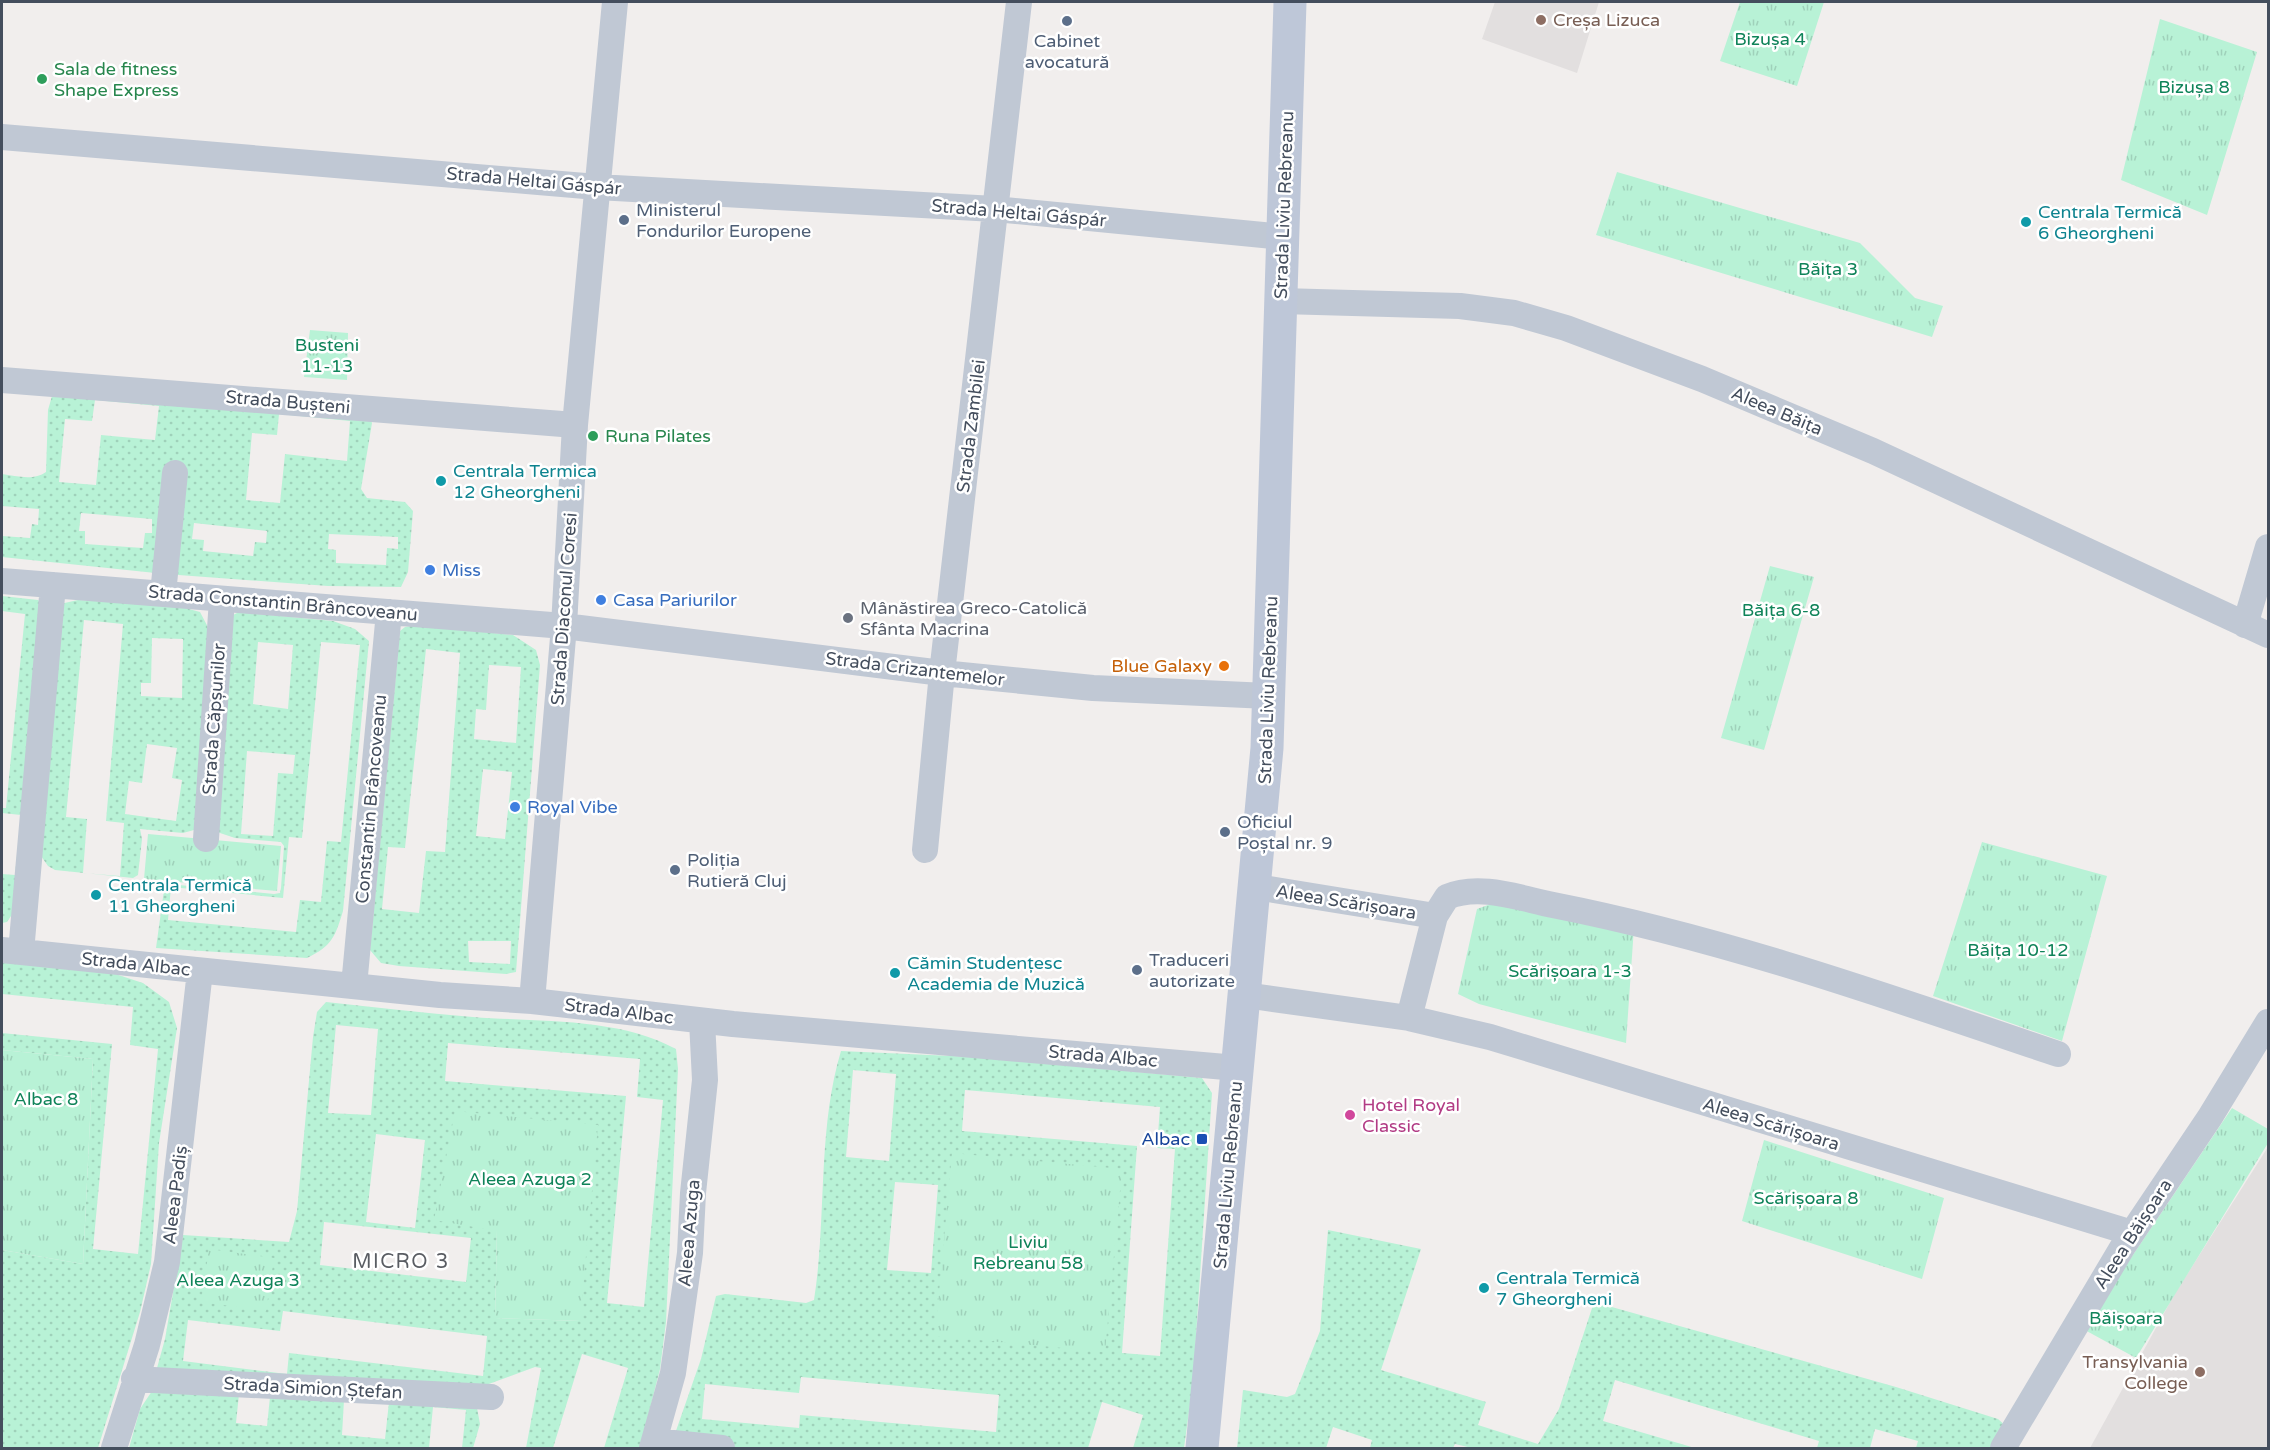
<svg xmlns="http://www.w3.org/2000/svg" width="2270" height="1450" font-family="'Varela Round',sans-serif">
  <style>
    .education { fill: #e2dfdf }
    .grass { fill: url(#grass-dots); fill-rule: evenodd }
    .park { fill: url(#park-tufts) }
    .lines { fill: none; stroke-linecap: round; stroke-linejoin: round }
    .street { stroke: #c0c8d4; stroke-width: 26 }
    .secondary { stroke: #bec7d8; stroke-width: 33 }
    .education-dot { fill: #8d6e63; stroke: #fff; stroke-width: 2 }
    .service-dot { fill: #5c6f8a; stroke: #fff; stroke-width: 2 }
    .leisure-dot { fill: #2e9e5b; stroke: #fff; stroke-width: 2 }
    .culture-dot { fill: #0f9aa8; stroke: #fff; stroke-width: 2 }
    .shop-dot { fill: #3f7fe0; stroke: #fff; stroke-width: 2 }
    .worship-dot { fill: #6b7280; stroke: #fff; stroke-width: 2 }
    .food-dot { fill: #e8710a; stroke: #fff; stroke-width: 2 }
    .hotel-dot { fill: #d1479c; stroke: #fff; stroke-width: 2 }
    .transit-dot { fill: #1a4fb4; stroke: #fff; stroke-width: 2 }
    .labels { text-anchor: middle; stroke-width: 5; stroke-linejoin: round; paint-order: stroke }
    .education-label { font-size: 18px; fill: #785e54; stroke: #fff; text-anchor: start }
    .park-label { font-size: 18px; fill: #0f8359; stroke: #fff }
    .service-label { font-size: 18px; fill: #4e5e75; stroke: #fff; text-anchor: start }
    .leisure-label { font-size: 18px; fill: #27864d; stroke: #fff; text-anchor: start }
    .street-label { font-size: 18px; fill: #444e5d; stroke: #fff }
    .culture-label { font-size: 18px; fill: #0d838f; stroke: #fff; text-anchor: start }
    .shop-label { font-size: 18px; fill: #366cbe; stroke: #fff; text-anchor: start }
    .worship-label { font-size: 18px; fill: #5b616d; stroke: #fff; text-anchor: start }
    .food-label { font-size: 18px; fill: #c56008; stroke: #fff; text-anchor: end }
    .hotel-label { font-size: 18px; fill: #b23c85; stroke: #fff; text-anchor: start }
    .transit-label { font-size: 18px; fill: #164399; stroke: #fff; text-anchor: end }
    .neighbourhood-label { font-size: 20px; letter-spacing: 1.5px; fill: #5a5d63; stroke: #fff }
  </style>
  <defs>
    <pattern id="grass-dots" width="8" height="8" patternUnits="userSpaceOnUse" patternTransform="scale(1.5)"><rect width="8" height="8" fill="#b8f2d6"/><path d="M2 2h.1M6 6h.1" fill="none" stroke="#9fd1ba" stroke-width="1.8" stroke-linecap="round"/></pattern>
    <pattern id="park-tufts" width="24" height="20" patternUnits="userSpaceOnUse" patternTransform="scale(1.5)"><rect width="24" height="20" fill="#b8f2d6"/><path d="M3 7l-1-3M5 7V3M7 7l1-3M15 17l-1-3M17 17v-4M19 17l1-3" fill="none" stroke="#9fd1ba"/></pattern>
  </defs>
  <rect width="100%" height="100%" fill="#f1eeed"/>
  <path class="education" d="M 1495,2 L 1599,2 L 1577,73 L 1482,39 Z
    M 2268,1147 L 2268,1448 L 2090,1448 L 2174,1295 Z"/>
  <path class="grass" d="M 52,396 L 368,414 L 372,423 L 361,489 L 367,498 L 405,502 L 413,511 L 408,572 L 401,587 L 328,586 L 165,574 L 2,557 L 2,536 L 30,538 L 32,524 L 38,525 L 39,509 L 2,506 L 2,474 C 16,476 34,481 46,472 L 48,410 ZM 95,400 L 159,406 L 155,440 L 101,435 L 96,485 L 59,482 L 65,419 L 92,421 ZM 279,414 L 350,421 L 347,461 L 285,454 L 280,503 L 246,500 L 252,433 L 277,435 ZM 81,513 L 152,519 L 152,533 L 145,533 L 143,548 L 85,544 L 85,531 L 79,531 ZM 194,523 L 267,531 L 266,543 L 255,542 L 253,556 L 203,551 L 204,540 L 192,539 ZM 329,534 L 398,537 L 398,549 L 387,548 L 386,565 L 336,563 L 336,550 L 328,549 Z
    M 2,596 L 38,600 L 45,606 L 17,907 L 7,922 L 2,923 L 2,874 L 15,875 L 21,815 L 2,813 L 2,808 L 6,808 L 25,614 L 2,611 Z
    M 78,600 L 174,605 L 200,612 L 210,631 L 194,830 L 183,833 L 140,829 L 142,839 L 138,875 L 133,878 L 55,870 L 48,866 L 41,856 L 60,604 ZM 84,620 L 123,624 L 106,821 L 124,823 L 120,876 L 83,873 L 87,819 L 66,817 ZM 152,638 L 183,639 L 182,698 L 141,696 L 141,683 L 151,683 ZM 147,744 L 177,748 L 172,778 L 182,780 L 176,821 L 125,814 L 129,781 L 142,783 Z
    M 239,612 L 333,621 L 355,629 L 369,641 L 343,911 C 335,937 332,946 307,958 L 156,948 L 164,890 L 168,884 L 274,894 L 280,893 L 281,888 L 284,846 L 281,842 L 235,838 L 217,832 L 233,615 ZM 258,642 L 293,645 L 288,709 L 253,704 ZM 321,642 L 360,645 L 341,842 L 327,841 L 321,902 L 300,900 L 296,932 L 168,920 L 171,887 L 283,898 L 289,837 L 302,838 ZM 247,751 L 295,755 L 293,774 L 278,773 L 273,836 L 241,834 Z
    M 417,625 L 513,635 L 536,650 L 540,665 L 516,972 L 506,974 L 399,966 L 381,963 L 370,950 L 400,631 L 405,627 ZM 426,649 L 460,653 L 445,852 L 426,851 L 419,913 L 382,909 L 388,847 L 405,848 ZM 489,665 L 521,667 L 516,743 L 474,739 L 476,709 L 486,710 ZM 483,769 L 512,772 L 505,839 L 476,836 ZM 468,941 L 511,941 L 510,964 L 469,962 Z
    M 2,960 L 109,972 L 143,983 L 169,1002 L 177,1028 L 159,1143 L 151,1264 L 140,1312 L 98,1448 L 2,1448 L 2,1250 L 83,1264 L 93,1059 L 2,1050 L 2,1033 L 112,1044 L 93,1249 L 138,1254 L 158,1049 L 130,1045 L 133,1007 L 2,994 Z
    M 326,1002 C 375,1007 424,1013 473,1017 C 537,1022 618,1017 676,1049 L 678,1069 L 666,1322 L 660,1369 L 640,1448 L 604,1448 L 628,1368 L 582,1354 L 553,1448 L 526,1448 L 541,1368 L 535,1367 L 486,1385 L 157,1368 L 165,1339 L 183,1235 L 289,1242 L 297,1211 L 313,1037 L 317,1012 ZM 336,1025 L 378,1029 L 371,1115 L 328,1113 ZM 448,1043 L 640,1059 L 637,1097 L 663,1100 L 644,1307 L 607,1303 L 626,1096 L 445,1081 ZM 376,1134 L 425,1140 L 415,1228 L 366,1222 ZM 324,1222 L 471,1238 L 466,1282 L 320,1265 ZM 497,1230 L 580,1321 L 495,1318 ZM 283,1311 L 487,1336 L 483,1376 L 289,1353 L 287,1374 L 183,1361 L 188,1320 L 280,1331 Z
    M 841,1051 L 974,1057 L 1202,1078 L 1212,1093 L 1193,1382 L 1184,1448 L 1133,1448 L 1143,1415 L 1102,1402 L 1088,1448 L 670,1448 L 701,1359 L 716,1296 L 725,1294 L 806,1303 L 814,1300 C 827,1218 817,1131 841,1051 ZM 853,1070 L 896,1074 L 889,1161 L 846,1157 ZM 965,1090 L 1160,1107 L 1157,1148 L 1175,1149 L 1160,1356 L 1122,1353 L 1137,1146 L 962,1131 ZM 895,1182 L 938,1185 L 931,1273 L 887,1270 ZM 801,1377 L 999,1395 L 996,1432 L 800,1415 L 799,1428 L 702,1419 L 705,1384 L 799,1393 Z
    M 1328,1230 L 1421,1249 L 1381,1370 L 1486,1402 L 1478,1425 L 1538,1444 L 1559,1409 L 1594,1302 L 1896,1387 L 1998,1419 L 2006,1426 L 1992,1448 L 1916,1448 L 1918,1441 L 1875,1429 L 1870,1448 L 1817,1448 L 1819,1441 L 1615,1380 L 1603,1421 L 1695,1448 L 1472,1448 L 1455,1444 L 1453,1448 L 1370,1448 L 1372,1440 L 1333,1427 L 1326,1448 L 1237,1448 L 1243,1390 L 1287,1397 L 1295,1394 L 1320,1331 Z
    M 165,1387 L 460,1403 L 477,1408 L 480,1424 L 473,1448 L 462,1448 L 466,1410 L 433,1407 L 429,1448 L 129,1448 L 140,1409 L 152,1391 ZM 239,1394 L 270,1397 L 267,1426 L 236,1423 ZM 344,1400 L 389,1402 L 385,1439 L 342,1435 Z"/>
  <path class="park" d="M 1740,2 L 1824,2 L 1797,86 L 1720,61 Z
    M 2160,19 L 2257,52 L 2207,215 L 2121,180 Z
    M 1617,172 L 1860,243 L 1915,298 L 1943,306 L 1932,337 L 1596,235 Z
    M 310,330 L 348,333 L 347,380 L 304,377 Z
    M 1770,566 L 1814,577 L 1764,750 L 1721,738 Z
    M 148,834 L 281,846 L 277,891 L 144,879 Z
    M 1982,842 L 2107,876 L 2062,1041 L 1933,996 Z
    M 1499,901 L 1634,927 L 1626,1043 L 1479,1004 L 1458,994 L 1477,909 Z
    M 2,1050 L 93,1059 L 83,1264 L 2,1250 Z
    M 2232,1108 L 2268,1129 L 2268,1143 L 2136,1358 L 2083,1329 Z
    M 455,1111 L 598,1125 L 580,1321 L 495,1318 L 497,1231 L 434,1220 Z
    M 1764,1140 L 1944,1198 L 1922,1279 L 1742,1221 Z
    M 952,1153 L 1122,1169 L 1105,1352 L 935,1336 Z
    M 209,1249 L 274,1258 L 266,1311 L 201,1302 Z"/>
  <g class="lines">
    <path class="street" d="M 2,137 L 597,187 L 995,209 L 1283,237
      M 1281,301 L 1460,306 L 1514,313 L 1566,328 L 1702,379 L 1873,451 L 2268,635
      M 2,380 L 575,425
      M 2,581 L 564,626 L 942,673 L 1093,688 L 1268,696
      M 163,594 L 175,473
      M 2245,625 L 2268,547
      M 206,839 L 222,599
      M 925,850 L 942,673 L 1019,2
      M 1256,887 L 1435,916 L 1447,897 C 1479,883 1519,898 1553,905 C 1726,939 1892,998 2058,1054
      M 2,950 L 440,995 L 532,1001 L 733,1024 L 1237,1068
      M 21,952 L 53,585
      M 354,986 L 389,612
      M 1245,995 L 1409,1018 L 1490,1037 L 2132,1233
      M 532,1001 L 564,626 L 575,425 L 615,2
      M 1409,1018 L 1435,916
      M 134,1379 L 491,1397
      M 654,1441 L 722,1448
      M 114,1448 L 147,1345 L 167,1262 L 200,971
      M 652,1448 L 673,1373 L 690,1253 L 693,1193 L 705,1080 L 702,1021
      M 2003,1448 L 2122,1248 L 2210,1117 L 2268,1022"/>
    <path class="secondary" d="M 1202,1448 L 1267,748 L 1290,2"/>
  </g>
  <g class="education-dot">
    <circle cx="1541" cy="20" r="6"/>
    <circle cx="2200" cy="1372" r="6"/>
  </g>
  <g class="service-dot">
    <circle cx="1067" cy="21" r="6"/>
    <circle cx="624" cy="220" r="6"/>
    <circle cx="1225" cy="832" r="6"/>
    <circle cx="675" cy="870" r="6"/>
    <circle cx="1137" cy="970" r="6"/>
  </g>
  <g class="leisure-dot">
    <circle cx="42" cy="79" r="6"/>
    <circle cx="593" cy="436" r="6"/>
  </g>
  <g class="culture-dot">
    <circle cx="2026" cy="222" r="6"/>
    <circle cx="441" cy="481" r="6"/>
    <circle cx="96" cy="895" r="6"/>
    <circle cx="895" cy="973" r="6"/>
    <circle cx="1484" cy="1288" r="6"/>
  </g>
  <g class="shop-dot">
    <circle cx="430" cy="570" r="6"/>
    <circle cx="601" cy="600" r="6"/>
    <circle cx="515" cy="807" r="6"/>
  </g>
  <circle class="worship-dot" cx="848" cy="618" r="6"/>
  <circle class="food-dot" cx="1224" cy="666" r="6"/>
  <circle class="hotel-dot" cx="1350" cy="1115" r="6"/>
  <rect class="transit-dot" x="1196" y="1133" width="12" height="12" rx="3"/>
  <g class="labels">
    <g class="education-label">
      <text x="1553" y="26">Creșa Lizuca</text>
      <text x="2188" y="1368" text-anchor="end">Transylvania<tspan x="2188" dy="21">College</tspan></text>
    </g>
    <g class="park-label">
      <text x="1770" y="45">Bizușa 4</text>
      <text x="2194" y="93">Bizușa 8</text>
      <text x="1828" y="275">Băița 3</text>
      <text x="327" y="351">Busteni<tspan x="327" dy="21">11-13</tspan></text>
      <text x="1781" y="616">Băița 6-8</text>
      <text x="2018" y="956">Băița 10-12</text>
      <text x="1570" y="977">Scărișoara 1-3</text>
      <text x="46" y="1105">Albac 8</text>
      <text x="530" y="1185">Aleea Azuga 2</text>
      <text x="1806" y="1204">Scărișoara 8</text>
      <text x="1028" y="1248">Liviu<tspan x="1028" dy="21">Rebreanu 58</tspan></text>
      <text x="238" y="1286">Aleea Azuga 3</text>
      <text x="2126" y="1324">Băișoara</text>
    </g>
    <g class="service-label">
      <text x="1067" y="47" text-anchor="middle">Cabinet<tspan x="1067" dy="21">avocatură</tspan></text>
      <text x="636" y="216">Ministerul<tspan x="636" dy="21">Fondurilor Europene</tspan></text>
      <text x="1237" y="828">Oficiul<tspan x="1237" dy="21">Poștal nr. 9</tspan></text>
      <text x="687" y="866">Poliția<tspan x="687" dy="21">Rutieră Cluj</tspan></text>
      <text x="1149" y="966">Traduceri<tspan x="1149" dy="21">autorizate</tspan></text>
    </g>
    <g class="leisure-label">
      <text x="54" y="75">Sala de fitness<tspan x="54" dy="21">Shape Express</tspan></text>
      <text x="605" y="442">Runa Pilates</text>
    </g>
    <g class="street-label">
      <text transform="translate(534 181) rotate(5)" y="6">Strada Heltai Gáspár</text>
      <text transform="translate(1284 205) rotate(-88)" y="6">Strada Liviu Rebreanu</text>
      <text transform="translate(1019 213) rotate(5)" y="6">Strada Heltai Gáspár</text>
      <text transform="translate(288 402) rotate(5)" y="6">Strada Bușteni</text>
      <text transform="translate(1777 411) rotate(23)" y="6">Aleea Băița</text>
      <text transform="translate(971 426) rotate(-83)" y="6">Strada Zambilei</text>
      <text transform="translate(283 603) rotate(5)" y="6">Strada Constantin Brâncoveanu</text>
      <text transform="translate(564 609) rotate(-86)" y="6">Strada Diaconul Coresi</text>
      <text transform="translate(915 669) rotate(7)" y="6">Strada Crizantemelor</text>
      <text transform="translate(1268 690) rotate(-88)" y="6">Strada Liviu Rebreanu</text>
      <text transform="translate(214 719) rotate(-86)" y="6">Strada Căpșunilor</text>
      <text transform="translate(371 799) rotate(-85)" y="6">Constantin Brâncoveanu</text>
      <text transform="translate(1346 902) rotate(9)" y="6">Aleea Scărișoara</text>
      <text transform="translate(136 964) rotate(6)" y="6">Strada Albac</text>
      <text transform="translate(619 1011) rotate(7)" y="6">Strada Albac</text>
      <text transform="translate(1103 1056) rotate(5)" y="6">Strada Albac</text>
      <text transform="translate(1771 1124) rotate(17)" y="6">Aleea Scărișoara</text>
      <text transform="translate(1228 1175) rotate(-85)" y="6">Strada Liviu Rebreanu</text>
      <text transform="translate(175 1195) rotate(-83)" y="6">Aleea Padiș</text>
      <text transform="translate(689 1233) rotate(-85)" y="6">Aleea Azuga</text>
      <text transform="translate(2133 1234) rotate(-57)" y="6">Aleea Băișoara</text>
      <text transform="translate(313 1388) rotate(3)" y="6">Strada Simion Ștefan</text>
    </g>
    <g class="culture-label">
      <text x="2038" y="218">Centrala Termică<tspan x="2038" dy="21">6 Gheorgheni</tspan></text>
      <text x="453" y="477">Centrala Termica<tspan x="453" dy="21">12 Gheorgheni</tspan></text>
      <text x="108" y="891">Centrala Termică<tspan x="108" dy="21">11 Gheorgheni</tspan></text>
      <text x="907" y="969">Cămin Studențesc<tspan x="907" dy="21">Academia de Muzică</tspan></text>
      <text x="1496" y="1284">Centrala Termică<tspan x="1496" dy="21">7 Gheorgheni</tspan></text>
    </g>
    <g class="shop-label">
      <text x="442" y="576">Miss</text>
      <text x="613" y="606">Casa Pariurilor</text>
      <text x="527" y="813">Royal Vibe</text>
    </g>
    <g class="worship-label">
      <text x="860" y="614">Mânăstirea Greco-Catolică<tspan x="860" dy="21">Sfânta Macrina</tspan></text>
    </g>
    <g class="food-label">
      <text x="1212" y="672">Blue Galaxy</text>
    </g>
    <g class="hotel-label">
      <text x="1362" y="1111">Hotel Royal<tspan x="1362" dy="21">Classic</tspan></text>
    </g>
    <g class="transit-label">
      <text x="1190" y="1145">Albac</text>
    </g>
    <g class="neighbourhood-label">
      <text x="401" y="1268">MICRO 3</text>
    </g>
  </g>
  <rect width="2270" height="1450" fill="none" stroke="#444e5d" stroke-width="6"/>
</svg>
